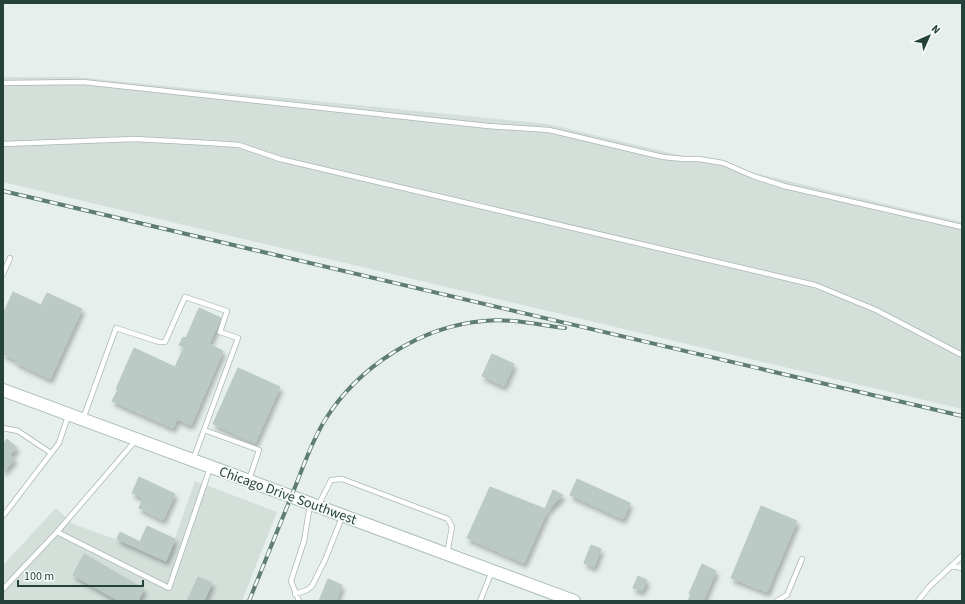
<svg xmlns="http://www.w3.org/2000/svg" width="965" height="604" font-family="'Source Sans 3',sans-serif">
  <style>
    .built { fill: #d4dfda }
    .building { fill: #bbcac4; stroke: #b8c9c2; filter: url(#shadow) }
    .lines { fill: none; stroke-linecap: round; stroke-linejoin: round }
    .service-casing { stroke: #a8b8b2; stroke-width: 6 }
    .secondary-casing { stroke: #a4bbb3; stroke-width: 14 }
    .service { stroke: #fff; stroke-width: 4.5 }
    .secondary { stroke: #fff; stroke-width: 12 }
    .rail-casing { stroke: #5f7d75; stroke-width: 4 }
    .rail { stroke: #f7fbf9; stroke-width: 2.5; stroke-dasharray: 8; stroke-linecap: butt }
    .labels { text-anchor: middle; stroke-width: 3.5; stroke-linejoin: round; paint-order: stroke }
    .street-label { font-size: 14px; fill: #24423a; stroke: #f7fbf9 }
  </style>
  <defs>
    <filter id="shadow"><feDropShadow dx="2.5" dy="4.5" stdDeviation="2" flood-color="#0004"/></filter>
  </defs>
  <rect width="100%" height="100%" fill="#e6efeb"/>
  <path class="built" d="M 3,77 L 76,77 L 548,124 L 962,222 L 962,409 L 3,182 Z
    M 195,481 L 277,512 L 242,601 L 3,601 L 3,565 L 56,508 L 73,524 L 168,558 Z"/>
  <path class="building" d="M 13,292 L 41,305 L 47,293 L 82,309 L 50,379 L 15,362 L 16,360 L 3,354 L 3,314 Z
    M 199,308 L 221,318 L 209,344 L 223,351 L 191,425 L 177,419 L 173,428 L 112,401 L 118,390 L 116,389 L 134,348 L 175,367 L 184,347 L 179,345 L 183,337 L 186,338 Z
    M 492,354 L 514,364 L 504,386 L 482,376 Z
    M 238,368 L 280,387 L 255,443 L 213,424 Z
    M 7,439 L 17,448 L 10,455 L 15,459 L 3,472 L 3,444 Z
    M 139,477 L 175,494 L 163,520 L 139,508 L 143,498 L 132,493 Z
    M 577,479 L 630,503 L 623,519 L 570,495 Z
    M 490,487 L 545,509 L 553,490 L 563,495 L 547,511 L 524,563 L 467,538 Z
    M 761,506 L 797,521 L 767,592 L 731,578 Z
    M 147,526 L 175,539 L 166,561 L 117,539 L 120,532 L 140,542 Z
    M 591,545 L 601,549 L 594,567 L 584,563 Z
    M 84,554 L 144,589 L 138,601 L 119,601 L 73,575 Z
    M 702,564 L 716,571 L 703,601 L 688,601 L 691,595 L 689,594 Z
    M 638,576 L 647,580 L 642,591 L 633,588 Z
    M 198,577 L 212,583 L 204,601 L 187,601 Z
    M 328,579 L 342,585 L 336,601 L 319,601 Z"/>
  <g class="lines">
    <g class="service-casing">
      <path id="service" d="M 3,83 L 83,82 L 488,126 L 549,130 L 663,157 L 684,159 L 699,159 L 723,163 L 753,176 L 784,186 L 962,227
        M 3,144 L 135,139 L 210,143 L 239,145 L 280,159 L 815,285 L 876,310 L 962,355
        M 3,274 L 10,258
        M 83,419 L 116,328 L 159,342 L 165,342 L 185,297 L 227,311 L 220,332 L 238,338 L 193,460
        M 3,428 L 18,431 L 51,453
        M 204,430 L 259,450 L 249,480
        M 136,440 L 57,532 L 169,588 L 210,468
        M 318,506 L 331,480 L 342,479 L 448,519 L 452,527 L 447,554
        M 3,516 L 59,443 L 68,416
        M 951,566 L 962,568
        M 3,589 L 57,532
        M 295,594 L 307,590 L 312,586 L 325,560 L 342,517
        M 299,601 L 291,581 L 304,541 L 310,505
        M 480,601 L 492,571
        M 777,601 L 787,595 L 802,559
        M 918,601 L 929,587 L 962,556"/>
    </g>
    <g class="secondary-casing">
      <path id="secondary" d="M 3,390 L 574,601"/>
    </g>
    <use href="#service" class="service"/>
    <use href="#secondary" class="secondary"/>
    <g class="rail-casing">
      <path id="rail" d="M 3,191 L 962,416
        M 249,601 C 263,566 277,532 291,497 C 302,471 310,444 325,420 C 358,367 421,326 484,321 C 511,318 539,325 565,328"/>
    </g>
    <use href="#rail" class="rail"/>
  </g>
  <g class="labels">
    <g class="street-label">
      <text transform="translate(288 495) rotate(20)" y="5">Chicago Drive Southwest</text>
    </g>
  </g>
  <rect width="965" height="604" fill="none" stroke="#24423a" stroke-width="8"/>
  <g transform="translate(929 36) rotate(45)" stroke="#f7fbf9" stroke-width="3" paint-order="stroke">
  <path d="M0-3L7 15L0 10L-7 15Z" fill="#24423a"/>
  <text y="-6" font-size="11" font-weight="bold" text-anchor="middle" fill="#24423a">N</text>
  </g>
  <path d="M18 580v6h125v-6" fill="none" stroke="#24423a" stroke-width="2"/>
  <text x="24" y="580" font-size="12" fill="#24423a" stroke="#f7fbf9" stroke-width="3" paint-order="stroke">100 m</text>
</svg>
